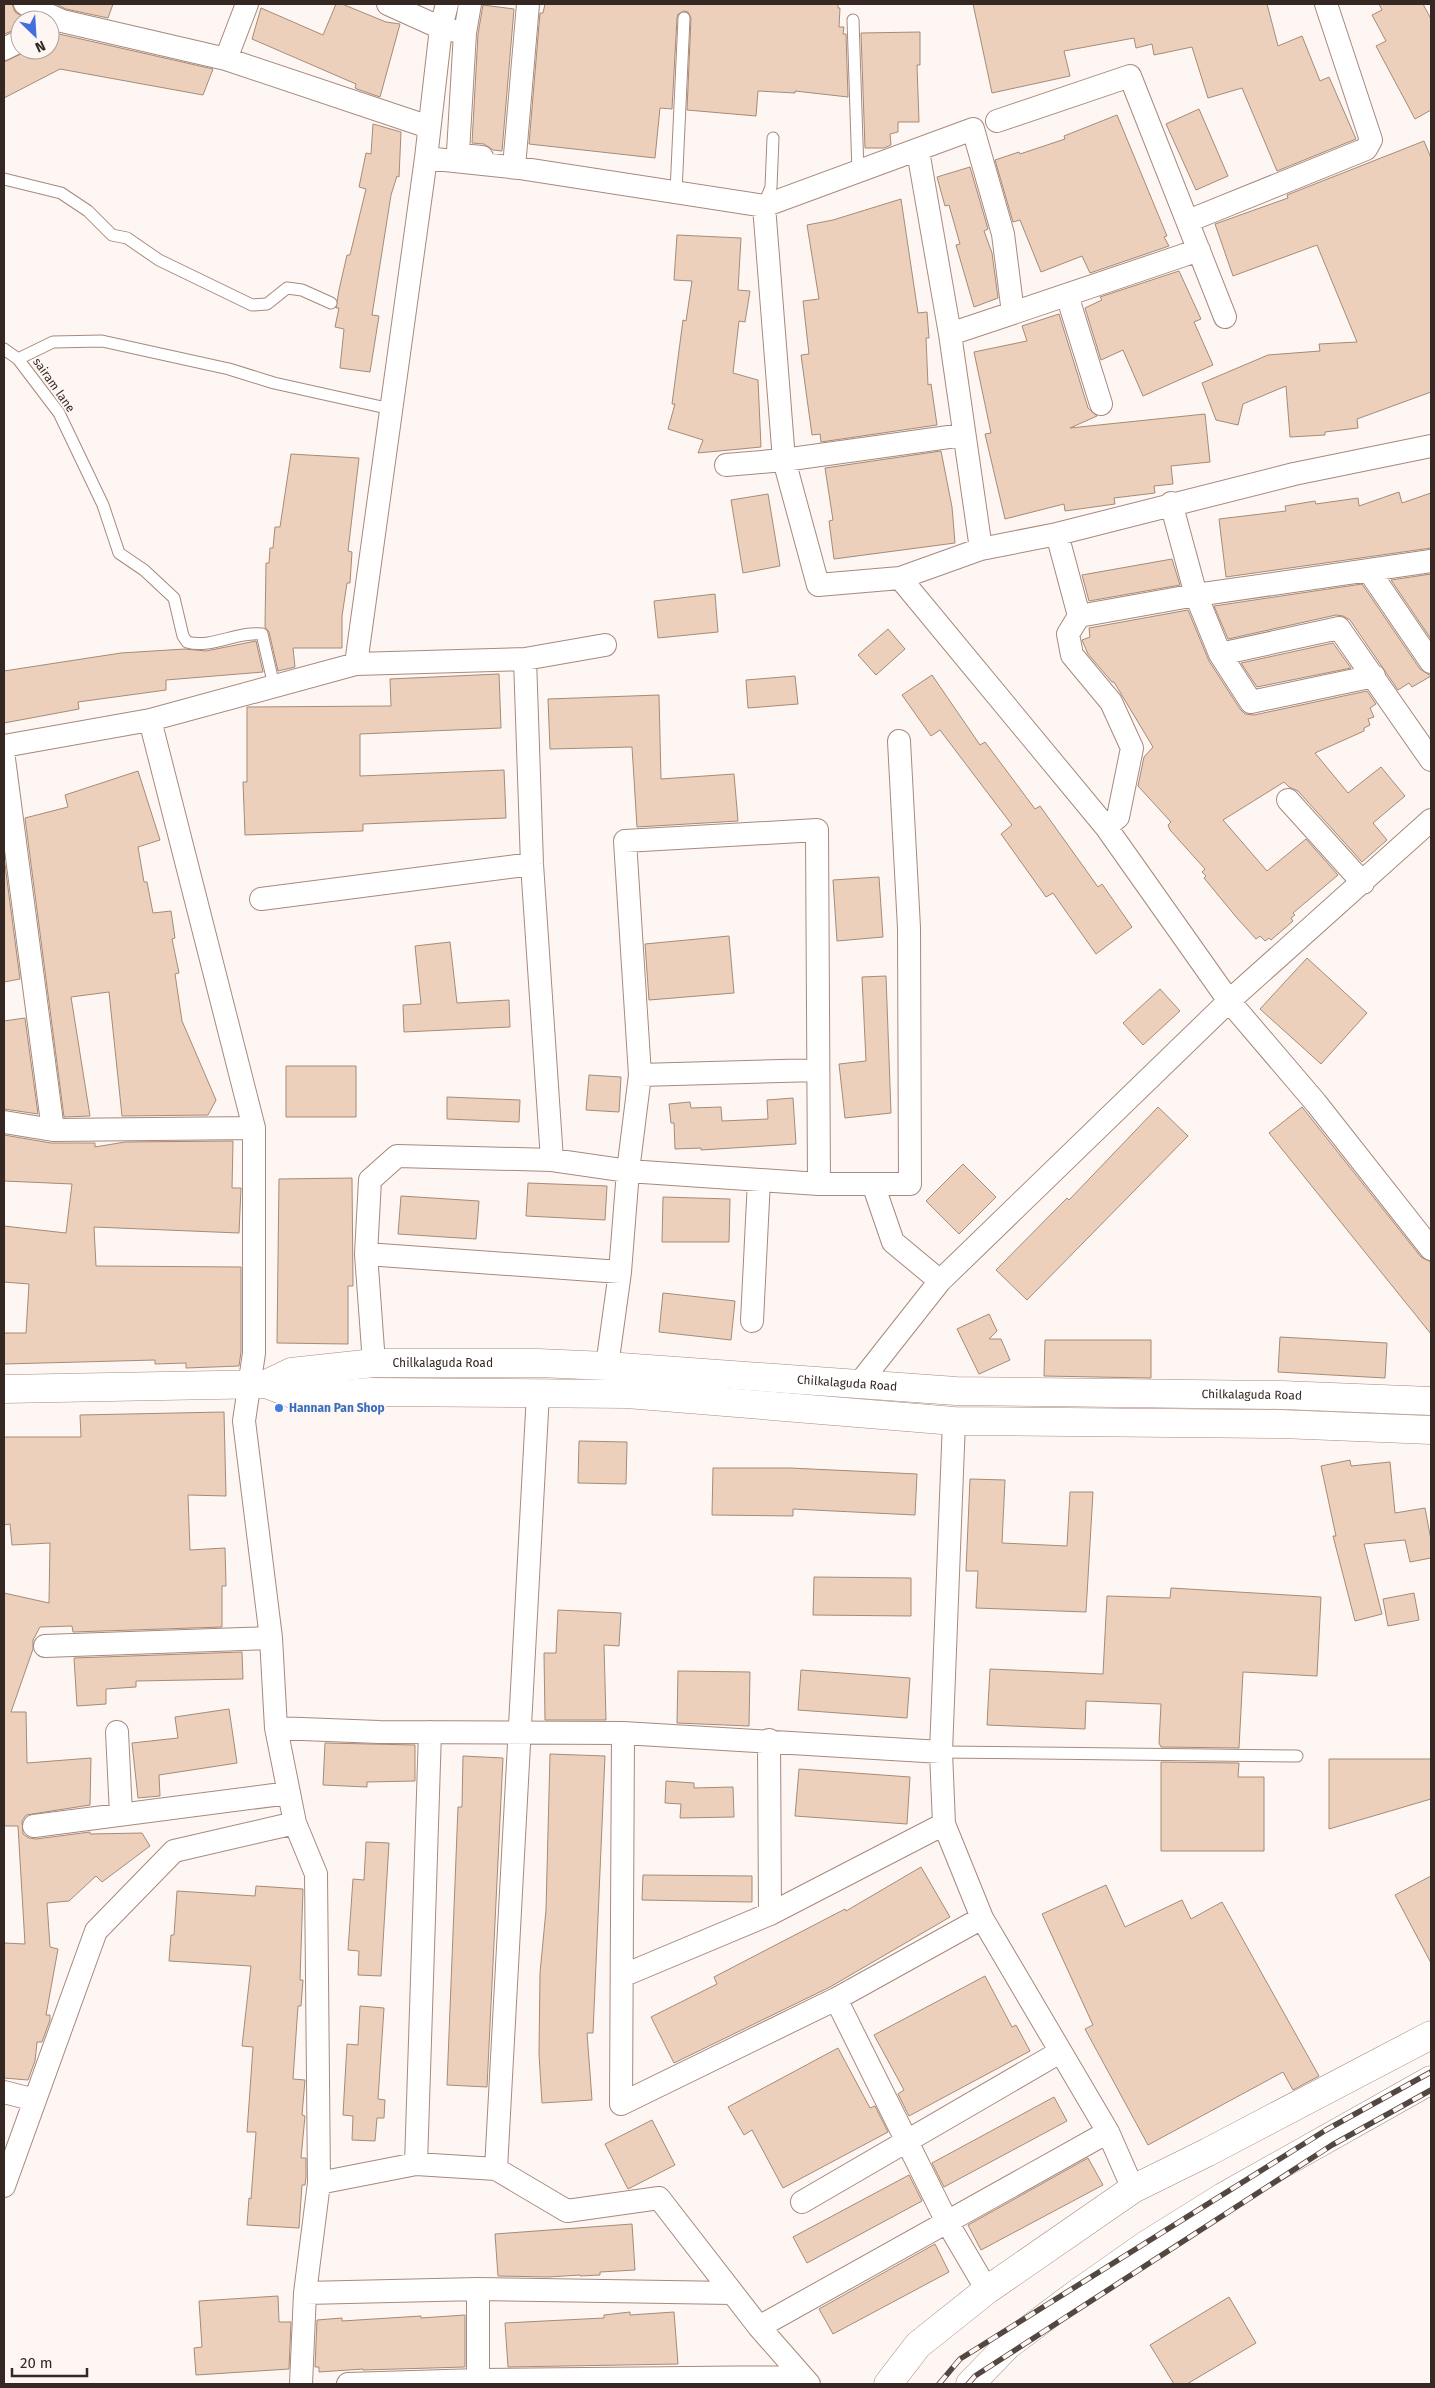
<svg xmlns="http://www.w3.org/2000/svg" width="1435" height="2388" font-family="'Fira Sans',sans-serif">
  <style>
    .building { fill: #edd0bb; stroke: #a68b77 }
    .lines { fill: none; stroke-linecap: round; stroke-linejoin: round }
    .service-casing { stroke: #a8897c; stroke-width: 13 }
    .minor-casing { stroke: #a8897c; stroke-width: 24 }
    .secondary-casing { stroke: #a8897c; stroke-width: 29 }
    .primary-casing { stroke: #a8897c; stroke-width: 29 }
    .service { stroke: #fff; stroke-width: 11 }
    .minor { stroke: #fff; stroke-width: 22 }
    .secondary { stroke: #fff; stroke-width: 28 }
    .primary { stroke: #fff; stroke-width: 28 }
    .rail-casing { stroke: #534742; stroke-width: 5.5 }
    .rail { stroke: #fdf6f3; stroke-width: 4; stroke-dasharray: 11; stroke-linecap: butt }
    .shop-dot { fill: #3f7fe0; stroke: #fdf6f3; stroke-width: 2 }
    .labels { text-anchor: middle; stroke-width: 4; stroke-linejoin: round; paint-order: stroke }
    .street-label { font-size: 12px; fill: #352823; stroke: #fdf6f3 }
    .shop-label { font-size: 12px; font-weight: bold; fill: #366cbe; stroke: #fdf6f3; text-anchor: start }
  </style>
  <rect width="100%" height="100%" fill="#fdf6f3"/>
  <path class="building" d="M 4,4 L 12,4 L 15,12 L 28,20 L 20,20 L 20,28 L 4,34 Z
    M 56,4 L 113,4 L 108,18 L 66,9 Z
    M 336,4 L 342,4 L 386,22 L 400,24 L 380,97 L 357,89 L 355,88 L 356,84 L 252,39 L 261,8 L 323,35 Z
    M 545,4 L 838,4 L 838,8 L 840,8 L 839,27 L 844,27 L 843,34 L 846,34 L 848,97 L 795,91 L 795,93 L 758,91 L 756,116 L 687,110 L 691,18 L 688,12 L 684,11 L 678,14 L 677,18 L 672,109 L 660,108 L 655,158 L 529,144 L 540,13 L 543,13 Z
    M 973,4 L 1267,4 L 1278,46 L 1302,36 L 1320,81 L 1329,77 L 1356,139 L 1277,171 L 1242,88 L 1208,98 L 1192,47 L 1154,55 L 1152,44 L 1136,48 L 1134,38 L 1064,51 L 1070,76 L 992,93 Z
    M 1379,4 L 1423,4 L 1431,19 L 1431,110 L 1415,119 L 1376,46 L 1386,41 L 1372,15 L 1382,10 Z
    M 483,5 L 514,9 L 502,151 L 493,150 L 484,144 L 472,143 L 478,34 Z
    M 50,30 L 59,34 L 213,69 L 203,95 L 60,69 L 4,98 L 4,62 L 29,50 L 50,50 Z
    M 920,32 L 920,65 L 917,65 L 919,122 L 898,122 L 898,132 L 890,134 L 891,145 L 884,148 L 865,148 L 861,33 Z
    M 1199,109 L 1228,176 L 1196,190 L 1166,124 Z
    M 1117,115 L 1167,236 L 1164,237 L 1169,246 L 1090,273 L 1082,256 L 1041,272 L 1020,220 L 1013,222 L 995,160 L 1019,152 L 1020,154 L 1065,139 L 1064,136 Z
    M 373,124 L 401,132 L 399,177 L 397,176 L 391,195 L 372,315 L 379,316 L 370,372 L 340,368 L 344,329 L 335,327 L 339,308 L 336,308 L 339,290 L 347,255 L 350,255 L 366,189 L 359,187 L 366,153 L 371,154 Z
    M 1424,141 L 1431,158 L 1431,392 L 1357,419 L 1358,428 L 1325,432 L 1325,435 L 1290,437 L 1286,386 L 1243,404 L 1238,425 L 1216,420 L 1202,383 L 1268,355 L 1320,351 L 1319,344 L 1357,342 L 1317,245 L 1233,276 L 1215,224 L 1288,198 L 1287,195 Z
    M 970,167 L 988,229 L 984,231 L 992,253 L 998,298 L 974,307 L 956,245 L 960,244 L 949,205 L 945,206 L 937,177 Z
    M 901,199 L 918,313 L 927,312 L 929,338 L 926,338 L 928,385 L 931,384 L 937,425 L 821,442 L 820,434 L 812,435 L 801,355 L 809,354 L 803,301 L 819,299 L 807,225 L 833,220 Z
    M 677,235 L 741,238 L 738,290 L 750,291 L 745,322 L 739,321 L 733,373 L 758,380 L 761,447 L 698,453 L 703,440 L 668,429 L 675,404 L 672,404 L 683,320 L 686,321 L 692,281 L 674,280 Z
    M 1179,271 L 1201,319 L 1194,322 L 1213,365 L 1143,396 L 1123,350 L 1101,360 L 1085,308 L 1102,300 L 1100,297 Z
    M 1059,314 L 1088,408 L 1097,416 L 1070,428 L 1205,414 L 1210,462 L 1171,466 L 1173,484 L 1154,486 L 1155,493 L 1114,498 L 1115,504 L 1065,511 L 1064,504 L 1005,519 L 985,434 L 991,433 L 974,352 L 1027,341 L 1022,326 Z
    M 941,451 L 952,507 L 955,543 L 834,559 L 829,521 L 833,520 L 825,468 Z
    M 291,454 L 359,458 L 348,551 L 352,552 L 350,583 L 347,583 L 342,616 L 342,648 L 293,648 L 295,667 L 278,671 L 269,632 L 265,627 L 266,563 L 269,563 L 270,548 L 273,548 L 275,527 L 280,527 Z
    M 1399,492 L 1402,503 L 1431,493 L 1431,548 L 1226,577 L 1219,519 L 1286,511 L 1285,506 L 1315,501 L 1316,504 L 1358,498 L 1359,506 Z
    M 768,494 L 780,566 L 743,573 L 731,500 Z
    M 1172,559 L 1180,585 L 1089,601 L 1082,575 Z
    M 1431,574 L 1431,639 L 1391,580 Z
    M 1362,584 L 1420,669 L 1431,676 L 1412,687 L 1409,683 L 1398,690 L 1350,620 L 1343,616 L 1336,615 L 1228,639 L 1214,606 Z
    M 715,594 L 718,632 L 658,638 L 654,601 Z
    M 1188,610 L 1209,661 L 1240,709 L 1245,714 L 1254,715 L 1367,691 L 1376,704 L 1370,708 L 1374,717 L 1368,719 L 1370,725 L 1364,728 L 1364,731 L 1315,753 L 1348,793 L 1381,767 L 1405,796 L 1373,823 L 1387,840 L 1362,862 L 1298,791 L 1289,787 L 1284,782 L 1223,820 L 1267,871 L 1306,839 L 1338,875 L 1293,913 L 1295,915 L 1291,918 L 1293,921 L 1271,940 L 1269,938 L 1265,941 L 1260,936 L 1256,939 L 1237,918 L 1204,878 L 1206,876 L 1202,872 L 1205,869 L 1170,830 L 1168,825 L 1171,822 L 1138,786 L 1144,757 L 1153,747 L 1114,682 L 1112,682 L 1088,654 L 1082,640 L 1090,637 L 1089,628 Z
    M 888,629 L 905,649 L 876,675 L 858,655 Z
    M 256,641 L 263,672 L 166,680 L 166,690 L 78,702 L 79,709 L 4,723 L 4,671 L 121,653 L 185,649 L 206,651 Z
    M 1333,643 L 1351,668 L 1257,687 L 1241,663 Z
    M 499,674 L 501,728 L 360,734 L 360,776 L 504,770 L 506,818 L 363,824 L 363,831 L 245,835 L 243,782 L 247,782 L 247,707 L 391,706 L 390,679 Z
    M 932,675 L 980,745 L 985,742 L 1035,809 L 1040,806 L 1098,887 L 1102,884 L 1132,927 L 1096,954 L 1053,893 L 1046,897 L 1001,834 L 1012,825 L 940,730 L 931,736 L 902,695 Z
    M 795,676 L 798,704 L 748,708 L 746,680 Z
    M 659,695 L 661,779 L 734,774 L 738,821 L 637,827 L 632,747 L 550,749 L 548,699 Z
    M 138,771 L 160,840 L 138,847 L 144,882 L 147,882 L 153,913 L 171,911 L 175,938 L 172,939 L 179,973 L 175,974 L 182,1021 L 216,1100 L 208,1115 L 122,1116 L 109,992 L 71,997 L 90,1116 L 64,1117 L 25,818 L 68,807 L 65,795 Z
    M 4,857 L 20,979 L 4,982 Z
    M 879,877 L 883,937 L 837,941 L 833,880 Z
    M 729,936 L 734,993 L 649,1000 L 645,944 Z
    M 450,942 L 457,1003 L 509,1000 L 510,1027 L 404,1032 L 403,1005 L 421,1004 L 415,946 Z
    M 1307,958 L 1367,1013 L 1321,1064 L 1260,1009 Z
    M 886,976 L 891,1113 L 845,1118 L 839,1064 L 866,1061 L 862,977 Z
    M 1160,989 L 1180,1011 L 1143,1045 L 1123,1023 Z
    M 25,1018 L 38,1114 L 4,1109 L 4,1021 Z
    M 286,1066 L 356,1066 L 356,1117 L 286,1117 Z
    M 589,1075 L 621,1077 L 619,1112 L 586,1110 Z
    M 447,1097 L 520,1100 L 519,1122 L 447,1119 Z
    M 793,1098 L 796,1144 L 701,1150 L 701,1148 L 675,1149 L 674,1123 L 671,1123 L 669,1104 L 690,1102 L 691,1108 L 721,1107 L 722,1121 L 768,1119 L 767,1100 Z
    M 1158,1107 L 1188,1136 L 1027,1300 L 996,1270 L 1067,1198 L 1069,1200 Z
    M 1302,1107 L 1421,1257 L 1431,1262 L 1431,1334 L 1269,1133 Z
    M 4,1135 L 51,1143 L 95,1143 L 95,1147 L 125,1142 L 233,1141 L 232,1188 L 241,1188 L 239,1233 L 94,1227 L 96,1266 L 241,1267 L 241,1352 L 239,1366 L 186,1368 L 186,1363 L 155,1364 L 155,1360 L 4,1364 L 4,1333 L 26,1333 L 29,1284 L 4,1282 L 4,1226 L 66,1233 L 72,1184 L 4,1181 Z
    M 963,1164 L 996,1197 L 959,1234 L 926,1201 Z
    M 352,1178 L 353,1286 L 348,1286 L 348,1344 L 277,1343 L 279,1179 Z
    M 528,1183 L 607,1186 L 605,1220 L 526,1216 Z
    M 401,1196 L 479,1201 L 476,1239 L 398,1234 Z
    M 663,1197 L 730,1199 L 729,1242 L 662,1242 Z
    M 663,1293 L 735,1301 L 731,1340 L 659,1332 Z
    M 989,1314 L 997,1331 L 989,1339 L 1001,1339 L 1010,1360 L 979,1374 L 957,1329 Z
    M 1280,1337 L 1387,1343 L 1385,1378 L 1278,1372 Z
    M 1045,1340 L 1151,1340 L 1151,1378 L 1044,1376 Z
    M 224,1412 L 226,1496 L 188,1495 L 190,1550 L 225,1548 L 226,1586 L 222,1586 L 222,1627 L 73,1632 L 72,1626 L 40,1627 L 33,1640 L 33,1649 L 11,1712 L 26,1712 L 27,1763 L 91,1758 L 90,1805 L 26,1815 L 22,1821 L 23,1834 L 29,1838 L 36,1839 L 90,1832 L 90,1834 L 142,1833 L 150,1846 L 102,1882 L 96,1876 L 69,1901 L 47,1903 L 50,1947 L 58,1949 L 46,2015 L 50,2015 L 50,2020 L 42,2042 L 37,2042 L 35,2061 L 28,2080 L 4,2078 L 4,1943 L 25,1944 L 18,1826 L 4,1826 L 4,1593 L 49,1603 L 50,1543 L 12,1545 L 10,1524 L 4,1525 L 4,1437 L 81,1437 L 80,1415 Z
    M 579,1441 L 627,1442 L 626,1484 L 578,1483 Z
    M 1350,1460 L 1351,1466 L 1390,1462 L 1395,1513 L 1425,1508 L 1431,1540 L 1431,1558 L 1410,1562 L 1405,1540 L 1364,1544 L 1382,1614 L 1355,1621 L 1333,1536 L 1336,1536 L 1321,1466 Z
    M 713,1468 L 790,1468 L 917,1474 L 915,1515 L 793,1509 L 793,1516 L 712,1515 Z
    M 970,1479 L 1005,1480 L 1002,1543 L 1067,1546 L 1070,1492 L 1093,1492 L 1086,1612 L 976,1608 L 978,1571 L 966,1571 Z
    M 814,1577 L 911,1578 L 911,1616 L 813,1615 Z
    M 1171,1588 L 1321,1597 L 1317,1676 L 1243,1672 L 1239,1748 L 1161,1747 L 1159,1743 L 1161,1704 L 1086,1701 L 1085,1729 L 987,1725 L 990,1669 L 1103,1674 L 1107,1596 L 1170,1598 Z
    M 1414,1593 L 1419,1620 L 1388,1626 L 1383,1599 Z
    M 558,1610 L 621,1613 L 619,1646 L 604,1645 L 606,1720 L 545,1720 L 544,1653 L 556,1653 Z
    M 242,1652 L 243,1679 L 136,1681 L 136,1687 L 106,1689 L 106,1704 L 77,1706 L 74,1658 Z
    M 801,1670 L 910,1678 L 907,1718 L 798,1710 Z
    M 678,1671 L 750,1672 L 749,1726 L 677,1723 Z
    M 229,1709 L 237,1763 L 159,1775 L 160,1796 L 138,1798 L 132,1743 L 178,1738 L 175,1717 Z
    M 325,1743 L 415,1745 L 415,1781 L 367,1782 L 367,1787 L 323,1785 Z
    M 550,1754 L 605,1756 L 593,2033 L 587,2033 L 592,2100 L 542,2103 L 539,2054 L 540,1973 L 546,1910 Z
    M 463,1756 L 503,1758 L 487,2087 L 447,2085 L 458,1807 L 462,1807 Z
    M 1329,1759 L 1431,1759 L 1431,1799 L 1329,1829 Z
    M 1161,1762 L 1239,1763 L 1238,1777 L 1264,1777 L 1264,1851 L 1161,1851 Z
    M 799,1769 L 910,1777 L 907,1824 L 795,1816 Z
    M 666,1781 L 694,1783 L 694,1788 L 733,1787 L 734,1817 L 680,1818 L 681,1804 L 665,1803 Z
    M 366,1842 L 389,1843 L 381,1976 L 358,1975 L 359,1951 L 348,1950 L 353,1879 L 364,1880 Z
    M 921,1867 L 950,1917 L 830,1987 L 674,2063 L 651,2017 L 717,1984 L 714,1977 L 845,1909 L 846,1911 Z
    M 643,1875 L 752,1876 L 752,1902 L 642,1900 Z
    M 1431,1876 L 1431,1963 L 1395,1895 Z
    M 1106,1885 L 1125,1927 L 1182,1900 L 1191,1919 L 1222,1902 L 1319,2076 L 1293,2090 L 1283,2072 L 1148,2145 L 1085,2029 L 1093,2025 L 1042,1914 Z
    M 256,1886 L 303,1889 L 300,1980 L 303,1980 L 301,2006 L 298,2006 L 293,2079 L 305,2080 L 302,2115 L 305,2116 L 301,2158 L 306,2158 L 306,2177 L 305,2185 L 302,2185 L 299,2228 L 247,2225 L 249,2198 L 251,2199 L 256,2132 L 247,2132 L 253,2047 L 242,2046 L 251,1966 L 169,1961 L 171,1935 L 174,1935 L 177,1891 L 255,1896 Z
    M 985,1976 L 1012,2027 L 1016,2025 L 1030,2051 L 909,2116 L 898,2094 L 904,2090 L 874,2035 Z
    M 360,2006 L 384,2008 L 378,2099 L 385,2100 L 384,2118 L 377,2118 L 375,2141 L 352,2140 L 353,2116 L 343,2115 L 347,2044 L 358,2045 Z
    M 838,2048 L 870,2108 L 875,2106 L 888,2132 L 783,2188 L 752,2130 L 744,2135 L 728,2107 Z
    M 1054,2097 L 1067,2121 L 944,2187 L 932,2163 Z
    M 652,2120 L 675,2165 L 628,2189 L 605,2144 Z
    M 1088,2158 L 1103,2185 L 981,2250 L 968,2225 Z
    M 909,2175 L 922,2201 L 807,2263 L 793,2237 Z
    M 632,2224 L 635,2270 L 600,2272 L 600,2275 L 580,2276 L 580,2275 L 548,2277 L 498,2276 L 495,2234 Z
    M 935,2244 L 949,2272 L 833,2334 L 819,2309 Z
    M 278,2296 L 279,2322 L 291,2322 L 289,2369 L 196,2375 L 194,2348 L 202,2347 L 199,2301 Z
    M 1229,2297 L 1256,2343 L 1187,2384 L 1174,2384 L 1150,2345 Z
    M 630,2312 L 630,2315 L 674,2312 L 678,2364 L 508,2367 L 505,2323 L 604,2318 L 604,2315 Z
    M 465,2315 L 465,2367 L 363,2370 L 363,2369 L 319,2372 L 319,2367 L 315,2367 L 317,2320 L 342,2318 L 342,2321 L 421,2316 L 421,2318 Z"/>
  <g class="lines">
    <g class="service-casing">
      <path id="service" d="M 853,20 L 858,172
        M 4,179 L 61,193 L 88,211 L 112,235 L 127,238 L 159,260 L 252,305 L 267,304 L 287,288 L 302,290 L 331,303
        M 676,192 L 684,18
        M 764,204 L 771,187 L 773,138
        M 4,349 L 18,359
        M 274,686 L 262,634 C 237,631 211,649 187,642 L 183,636 L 174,598 L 144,570 L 119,553 L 103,505 L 59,413 L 18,359 L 53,342 L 102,341 L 229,369 L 274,383 L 391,409
        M 941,1752 L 1297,1756"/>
    </g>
    <g class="minor-casing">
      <path id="minor" d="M 25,4 L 62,21 L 226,59 L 429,127
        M 388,4 L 441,28 L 456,31
        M 470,4 L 465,33 L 458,152 L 460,155 L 482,157
        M 4,49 L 20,41
        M 226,59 L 247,4
        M 997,121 L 1130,76 L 1225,317
        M 918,151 L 950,334 L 981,549
        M 426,158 L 519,168 L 764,206 L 973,129 L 1003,234 L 1013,313 L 950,334
        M 514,167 L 528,4
        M 764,206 L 784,460 L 818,585 L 900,578 L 981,549 L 1057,534 L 1294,474 L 1431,446
        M 1188,221 L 1366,149 L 1371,140 L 1326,4
        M 1067,295 L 1101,404
        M 1013,313 L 1199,250
        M 726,465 L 784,460 L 963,435
        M 1171,503 L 1196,595 L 1220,654 L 1339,628 L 1431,760
        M 1057,534 L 1079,616
        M 1369,571 L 1431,662
        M 900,578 L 1106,827 L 1229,1001 L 1316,1103 L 1431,1249
        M 1220,654 L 1251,702 L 1374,676
        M 525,659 L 532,864 L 552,1160
        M 356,664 L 426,158 L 441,28 L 447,4
        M 150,720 L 254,1128 L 254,1353 L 244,1421 L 271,1638 L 276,1728 L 295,1823 L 316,1874 L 319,2183 L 305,2293 L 301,2384
        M 4,746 L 150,720 L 356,664 L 525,659 L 605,645
        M 4,759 L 53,1130
        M 1288,800 L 1363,883
        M 1106,827 L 1118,817 L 1132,748 L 1111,702 L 1072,655 L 1068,634 L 1079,616 L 1196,595 L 1431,561
        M 261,899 L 532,864
        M 640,1075 L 818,1070
        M 4,1122 L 53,1130 L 254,1128
        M 873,1184 L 893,1242 L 940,1281
        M 366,1254 L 620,1272
        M 752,1321 L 759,1180
        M 374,1363 L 366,1254 L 370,1180 L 397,1156 L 552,1160 L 628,1171 L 819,1184 L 910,1184 L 909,928 L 899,741
        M 607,1366 L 620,1272 L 628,1171 L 640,1075 L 625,841 L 817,830 L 819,1184
        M 858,1385 L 940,1281 L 1229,1001 L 1431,820
        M 954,1421 L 941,1752 L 944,1824 L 982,1918 L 1108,2132 L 1133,2189
        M 45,1646 L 271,1638
        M 276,1728 L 379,1732 L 623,1733 L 941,1752
        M 117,1732 L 121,1814
        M 623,1733 L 621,2104 L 836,1999 L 982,1918
        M 769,1740 L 770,1914
        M 34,1826 L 289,1793
        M 622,1976 L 770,1914 L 944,1824
        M 836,1999 L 947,2222 L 987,2290
        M 4,2092 L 35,2100
        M 416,2164 L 430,1732
        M 496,2169 L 538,1393
        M 319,2183 L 416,2164 L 496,2169 L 567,2211 L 659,2198 L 759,2327 L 809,2384
        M 4,2186 L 96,1931 L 174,1851 L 295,1823
        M 802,2202 L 1060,2052
        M 478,2289 L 478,2380
        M 305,2293 L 478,2289 L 732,2293
        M 759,2327 L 1108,2132
        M 348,2384 L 478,2380 L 803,2377"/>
    </g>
    <g class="secondary-casing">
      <g id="secondary">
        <path id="s1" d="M 266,1384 L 291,1372 L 374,1363 L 538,1363 L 607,1366 L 956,1391 L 1282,1395 L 1431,1401"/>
        <path d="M 4,1389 L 266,1384 L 300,1397 L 370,1392 L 627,1394 L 954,1421 L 1281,1424 L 1431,1430"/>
      </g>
    </g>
    <g class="primary-casing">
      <path id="primary" d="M 888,2384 L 918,2345 L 987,2290 L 1133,2189 L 1208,2152 L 1431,2035
        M 970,2384 L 1008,2345 L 1079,2292 L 1146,2245 L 1223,2197 L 1431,2080"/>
    </g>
    <use href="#service" class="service"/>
    <use href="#minor" class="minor"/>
    <use href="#secondary" class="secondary"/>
    <use href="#primary" class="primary"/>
    <g class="rail-casing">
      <path id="rail" d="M 939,2384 L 960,2359 L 1326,2130 L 1431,2072
        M 968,2384 L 975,2376 L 1332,2145 L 1431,2090"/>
    </g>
    <use href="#rail" class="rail"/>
  </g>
  <circle class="shop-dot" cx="279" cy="1408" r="5"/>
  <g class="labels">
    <g class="street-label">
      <text transform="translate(54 385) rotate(55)" y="4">sairam lane</text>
      <text dy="4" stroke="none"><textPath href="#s1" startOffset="180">Chilkalaguda Road</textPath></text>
      <text dy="4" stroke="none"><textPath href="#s1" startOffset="585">Chilkalaguda Road</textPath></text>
      <text dy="4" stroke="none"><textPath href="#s1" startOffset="990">Chilkalaguda Road</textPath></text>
    </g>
    <g class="shop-label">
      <text x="289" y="1412">Hannan Pan Shop</text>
    </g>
  </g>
  <rect width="1435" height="2388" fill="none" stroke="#352823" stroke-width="10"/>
  <g transform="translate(35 35) rotate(155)"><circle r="24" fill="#fdf6f3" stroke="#ada4a0"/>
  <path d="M0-4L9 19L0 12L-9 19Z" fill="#436ee0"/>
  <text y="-8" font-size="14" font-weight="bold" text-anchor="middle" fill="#352823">N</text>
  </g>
  <path d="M12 2368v8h75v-8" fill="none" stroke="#352823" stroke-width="2.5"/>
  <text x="20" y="2368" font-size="15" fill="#352823" stroke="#fdf6f3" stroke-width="4" paint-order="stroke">20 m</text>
</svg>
